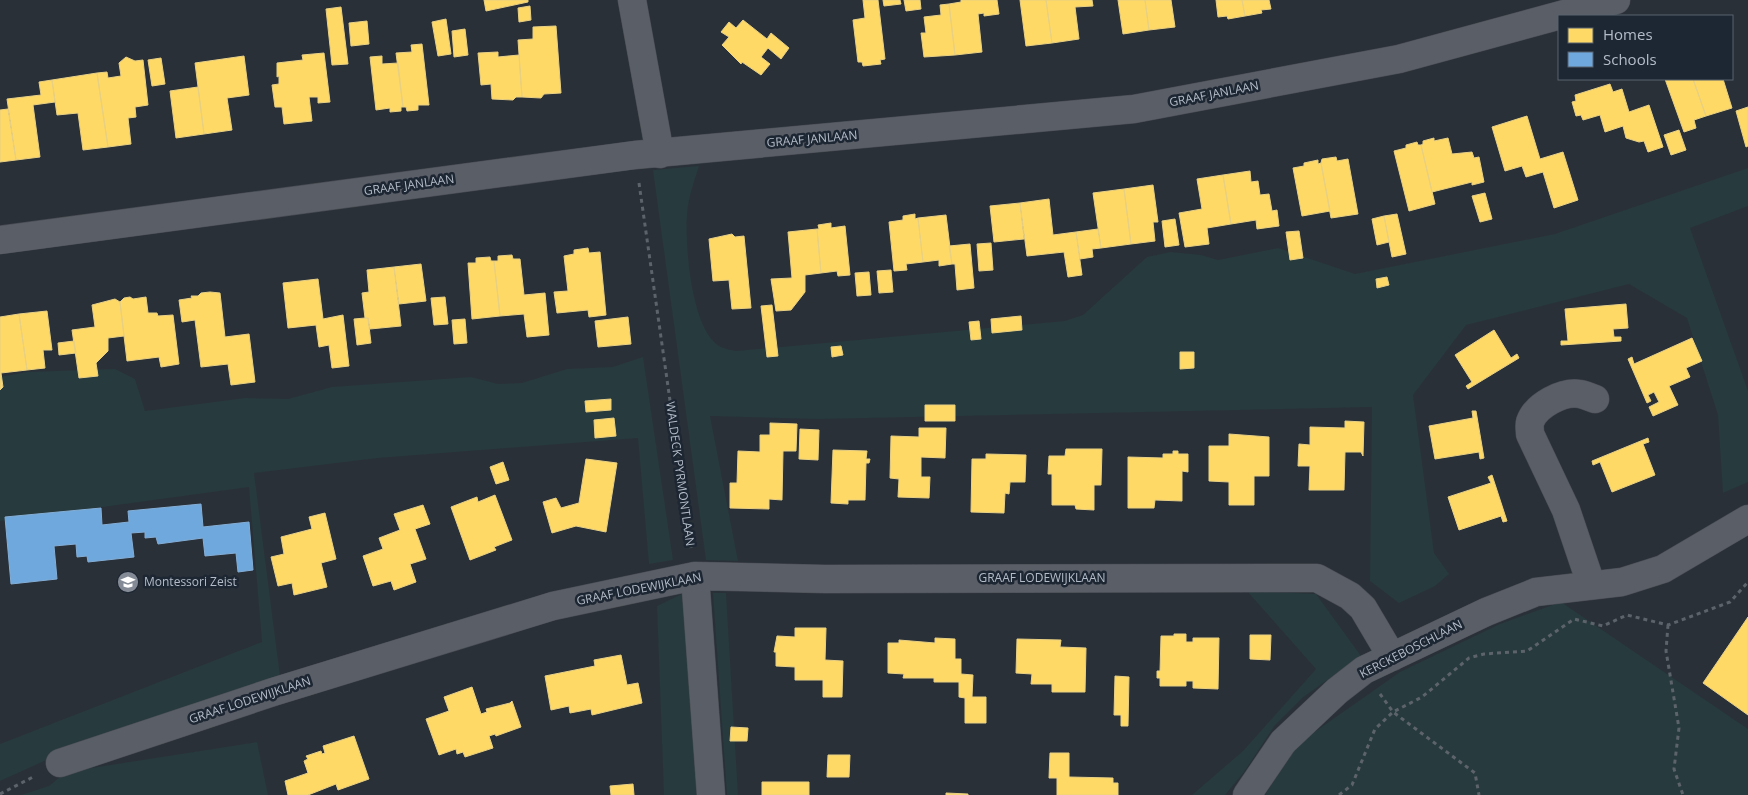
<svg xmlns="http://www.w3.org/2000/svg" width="1748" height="795" font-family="'Open Sans',sans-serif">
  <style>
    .green { fill: #273a3e }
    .homes { fill: #ffd966; stroke: #e8d084 }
    .schools { fill: #6fa8dc; stroke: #84aed6 }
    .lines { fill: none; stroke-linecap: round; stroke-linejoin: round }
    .minor-casing { stroke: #484c53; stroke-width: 29 }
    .path { stroke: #5d636a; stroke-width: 3; stroke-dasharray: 4 4; stroke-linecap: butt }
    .minor { stroke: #5a5e66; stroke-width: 28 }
    .labels { text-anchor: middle; stroke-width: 5; stroke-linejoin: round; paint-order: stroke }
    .street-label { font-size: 12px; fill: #b4bcc9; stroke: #1d2633 }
    .poi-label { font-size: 12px; fill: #b4bcc9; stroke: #1d2633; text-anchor: start }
  </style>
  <rect width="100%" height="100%" fill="#2a3038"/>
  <path class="green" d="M 699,166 C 694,182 688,198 687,215 C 685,245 691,332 721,347 C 725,349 732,350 736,351 L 1065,321 L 1083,315 L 1147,257 L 1171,252 L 1201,255 L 1218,260 L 1278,248 L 1355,274 L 1555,234 L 1748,168 L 1748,206 L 1690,228 L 1748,391 L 1748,482 L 1723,493 L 1718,415 L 1687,318 L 1629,284 L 1466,325 L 1413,395 L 1434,553 L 1449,574 L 1435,586 L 1399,603 L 1370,581 L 1372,407 L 819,419 L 710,416 L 738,561 L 706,560 L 653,170 Z
    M 643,357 L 673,560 L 649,564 L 638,438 L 378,458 L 254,473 L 281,684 L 84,743 L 0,781 L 0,744 L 262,642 L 249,487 L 0,521 L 0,377 L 27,372 L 115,369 L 135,379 L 145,411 L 245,398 L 288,399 L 332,387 L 471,377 L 498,384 L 522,383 L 567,369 L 613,367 Z
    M 1247,591 L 1316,594 L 1361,656 L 1302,698 L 1275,725 L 1244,772 L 1225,795 L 1192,795 L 1243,751 L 1316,669 Z
    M 684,593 L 701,795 L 664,795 L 657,606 Z
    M 713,593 L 726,593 L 738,795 L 727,795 Z
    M 1561,602 L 1748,729 L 1748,795 L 1265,795 L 1299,743 L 1400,672 L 1500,624 Z
    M 257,742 L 268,795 L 21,795 L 49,786 L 66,772 Z"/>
  <path class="homes" d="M 484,0 L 528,0 L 528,2 L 486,11 Z
    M 863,0 L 878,0 L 885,59 L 880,60 L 881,64 L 863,66 L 862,62 L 858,62 L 853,20 L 865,18 Z
    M 883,0 L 900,0 L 901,4 L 884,6 Z
    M 904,0 L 920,0 L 921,9 L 906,11 Z
    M 961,0 L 997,0 L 999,14 L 984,16 L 984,13 L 978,14 L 982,52 L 955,55 L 949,4 L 961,2 Z
    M 1020,0 L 1046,0 L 1052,43 L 1026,46 Z
    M 1046,0 L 1092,0 L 1093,6 L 1075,7 L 1079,39 L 1052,43 Z
    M 1118,0 L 1145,0 L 1149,30 L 1123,34 Z
    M 1145,0 L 1171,0 L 1175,27 L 1149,30 Z
    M 1216,0 L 1242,0 L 1245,16 L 1228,19 L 1227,16 L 1218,17 Z
    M 1242,0 L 1269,0 L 1271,9 L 1261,10 L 1262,13 L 1245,16 Z
    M 949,4 L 955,55 L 924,57 L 921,33 L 926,33 L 924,17 L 941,15 L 940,5 Z
    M 530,6 L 531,20 L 519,22 L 518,8 Z
    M 341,7 L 348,64 L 332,65 L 326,9 Z
    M 446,19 L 451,54 L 438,56 L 432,22 Z
    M 743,20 L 767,39 L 771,33 L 789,48 L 781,59 L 768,48 L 761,57 L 770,64 L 761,75 L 742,62 L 741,64 L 722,45 L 729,37 L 721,32 L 729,22 L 736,28 Z
    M 367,21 L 369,44 L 351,46 L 349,23 Z
    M 556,26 L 561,93 L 544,94 L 541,98 L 522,97 L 518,40 L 533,39 L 533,27 Z
    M 465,29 L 468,55 L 454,57 L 452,31 Z
    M 422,44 L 429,105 L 418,105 L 418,110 L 407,111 L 406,107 L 403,107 L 396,53 L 412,52 L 411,45 Z
    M 498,52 L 498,57 L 519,55 L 522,97 L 516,97 L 513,100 L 492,99 L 491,84 L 481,85 L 478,53 Z
    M 324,53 L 330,102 L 318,103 L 318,97 L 309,97 L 312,121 L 284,124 L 282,107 L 275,107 L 272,85 L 279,84 L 279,76 L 277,77 L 277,63 L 303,60 L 302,55 Z
    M 244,56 L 249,95 L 227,98 L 232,130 L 204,134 L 195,63 Z
    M 382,56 L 382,64 L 398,63 L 403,107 L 401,107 L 401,111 L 390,112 L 390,108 L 376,110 L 370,57 Z
    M 126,57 L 135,61 L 143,60 L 148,105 L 135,107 L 136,117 L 128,118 L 131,144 L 108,147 L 97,73 L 107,72 L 108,78 L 121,76 L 119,63 Z
    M 161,58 L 165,84 L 152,86 L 148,60 Z
    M 97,73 L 108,147 L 83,150 L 78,113 L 57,115 L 52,80 Z
    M 1665,79 L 1693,79 L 1706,116 L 1694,120 L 1696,128 L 1684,132 Z
    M 1693,79 L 1723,79 L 1732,108 L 1706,116 Z
    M 52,80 L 55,102 L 33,105 L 40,157 L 16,160 L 7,99 L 41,95 L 39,82 Z
    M 1610,84 L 1613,92 L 1622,89 L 1629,112 L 1649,105 L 1663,147 L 1648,152 L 1644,141 L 1639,142 L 1626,138 L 1623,126 L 1605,132 L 1600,115 L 1583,120 L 1581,115 L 1576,116 L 1572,102 L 1576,101 L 1575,95 Z
    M 198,87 L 204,134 L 176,138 L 170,91 Z
    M 1748,107 L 1748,146 L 1746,147 L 1736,111 Z
    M 8,109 L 16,160 L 0,162 L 0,110 Z
    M 1527,116 L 1540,159 L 1563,152 L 1578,200 L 1554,208 L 1543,172 L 1526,177 L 1522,166 L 1505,171 L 1492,127 Z
    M 1679,130 L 1686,150 L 1671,155 L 1664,135 Z
    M 1434,138 L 1434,141 L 1448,138 L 1452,154 L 1472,152 L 1474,158 L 1479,157 L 1484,182 L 1472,185 L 1472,182 L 1432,192 L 1421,145 L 1423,144 L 1423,141 Z
    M 1417,142 L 1418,145 L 1421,145 L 1435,204 L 1409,211 L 1394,151 L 1406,148 L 1406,145 Z
    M 1336,157 L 1337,161 L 1348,159 L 1358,214 L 1331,218 L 1321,163 L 1322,159 Z
    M 1318,160 L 1318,164 L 1321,163 L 1330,211 L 1302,216 L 1293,168 L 1304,166 L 1304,163 Z
    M 1250,171 L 1251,182 L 1258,181 L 1260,195 L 1269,194 L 1272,211 L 1277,210 L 1279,226 L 1257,229 L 1256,220 L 1231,224 L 1223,175 Z
    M 1223,175 L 1231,224 L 1207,228 L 1209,244 L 1185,247 L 1179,213 L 1202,209 L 1197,179 Z
    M 1153,185 L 1158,222 L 1153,222 L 1155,241 L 1131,244 L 1124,189 Z
    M 1124,189 L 1131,244 L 1101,248 L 1093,193 Z
    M 1485,193 L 1492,219 L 1480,222 L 1472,196 Z
    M 1049,199 L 1053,235 L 1076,232 L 1082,275 L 1068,277 L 1064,252 L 1027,256 L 1020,203 Z
    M 1020,203 L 1024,239 L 994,242 L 990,206 Z
    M 915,214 L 915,219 L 918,218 L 923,262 L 906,264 L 907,270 L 894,271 L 889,222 L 903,220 L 903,216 Z
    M 1397,214 L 1406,254 L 1392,257 L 1384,216 Z
    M 946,215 L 952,264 L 939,266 L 939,260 L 923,262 L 918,218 Z
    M 1384,216 L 1389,242 L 1377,245 L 1372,219 Z
    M 1175,219 L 1179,245 L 1165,247 L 1162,221 Z
    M 831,223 L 831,228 L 845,226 L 850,275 L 838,276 L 837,271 L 821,273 L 817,229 L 819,229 L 818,225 Z
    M 817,229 L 821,273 L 805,275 L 805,292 L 791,310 L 776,311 L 771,279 L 792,278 L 788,232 Z
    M 1098,229 L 1101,248 L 1092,249 L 1093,257 L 1080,259 L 1076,232 Z
    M 1299,231 L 1303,258 L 1290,260 L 1286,232 Z
    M 732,234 L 735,237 L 744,236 L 751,308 L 732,309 L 729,280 L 713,281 L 709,239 Z
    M 991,243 L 993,270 L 979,271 L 977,244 Z
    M 970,244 L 974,288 L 957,290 L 955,264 L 952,264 L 949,246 Z
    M 588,248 L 589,253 L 600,252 L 606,315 L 589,317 L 588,310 L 557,313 L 554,292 L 568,291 L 564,256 L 574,254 L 574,250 Z
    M 512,255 L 513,259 L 520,259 L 524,295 L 545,293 L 549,335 L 527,337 L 524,314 L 500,316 L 494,261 L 498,261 L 498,256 Z
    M 490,257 L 491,261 L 494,261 L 500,316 L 472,319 L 468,263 L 476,263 L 476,258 Z
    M 421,264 L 426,301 L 399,304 L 394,267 Z
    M 394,267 L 401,326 L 370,329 L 368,318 L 365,318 L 362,293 L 369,292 L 367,270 Z
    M 891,270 L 893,292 L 879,293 L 877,271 Z
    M 869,272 L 871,295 L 857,296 L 855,273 Z
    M 1387,277 L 1389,285 L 1377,288 L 1376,279 Z
    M 318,279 L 323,319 L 343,315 L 349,366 L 332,368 L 329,345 L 319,347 L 316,325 L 288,328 L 283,283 Z
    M 210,292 L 220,293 L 225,337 L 249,334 L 255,382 L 231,385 L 228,364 L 201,367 L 195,320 L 182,322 L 179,300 L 192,298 L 191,296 L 198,296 L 201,293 Z
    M 130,297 L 133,299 L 146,297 L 148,313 L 157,313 L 158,316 L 173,315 L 179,364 L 161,367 L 159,357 L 127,361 L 120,302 L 124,298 Z
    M 445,297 L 448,324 L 434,325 L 431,298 Z
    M 115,299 L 120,302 L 124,336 L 108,338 L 108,351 L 96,363 L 98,376 L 79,378 L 72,330 L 95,327 L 92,305 Z
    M 1626,304 L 1628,328 L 1613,329 L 1614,337 L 1621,337 L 1621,341 L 1561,345 L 1561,341 L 1568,341 L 1565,309 Z
    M 772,305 L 778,356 L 767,357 L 761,306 Z
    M 47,311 L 52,350 L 43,350 L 45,368 L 27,370 L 19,314 Z
    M 19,314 L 27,370 L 1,373 L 3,387 L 0,390 L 0,317 Z
    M 1021,316 L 1022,330 L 992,333 L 991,319 Z
    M 628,317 L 631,344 L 598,347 L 595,321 Z
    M 365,318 L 368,318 L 371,343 L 357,345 L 354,319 Z
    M 465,319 L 467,343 L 454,344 L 452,320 Z
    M 979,321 L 981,339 L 971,340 L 969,322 Z
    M 1494,330 L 1511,358 L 1517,354 L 1519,358 L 1468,389 L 1466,386 L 1472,382 L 1455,355 Z
    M 1692,338 L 1702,361 L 1686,368 L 1690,377 L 1669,386 L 1678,405 L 1653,416 L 1649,407 L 1659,402 L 1654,392 L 1648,395 L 1651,401 L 1647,403 L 1628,359 L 1632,357 L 1634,364 Z
    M 74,341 L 76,353 L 59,355 L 58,343 Z
    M 841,346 L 843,355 L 832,357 L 831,347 Z
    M 1180,352 L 1194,352 L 1194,368 L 1180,369 Z
    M 611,399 L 611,410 L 586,412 L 585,401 Z
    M 925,405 L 955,405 L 955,421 L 925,421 Z
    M 1472,411 L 1476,411 L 1484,458 L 1480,459 L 1479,452 L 1435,459 L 1429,426 L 1473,418 Z
    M 614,418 L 616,436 L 595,438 L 594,420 Z
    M 1345,421 L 1364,422 L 1363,456 L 1361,452 L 1345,452 L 1344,490 L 1309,490 L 1310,466 L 1298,466 L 1299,444 L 1310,445 L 1310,427 L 1345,428 Z
    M 770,423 L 797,424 L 796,451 L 783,451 L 782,500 L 769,499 L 769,509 L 730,508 L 730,483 L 737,483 L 738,451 L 760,452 L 760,435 L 770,435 Z
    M 919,428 L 946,428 L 945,458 L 921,457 L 921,477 L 930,477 L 929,498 L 898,497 L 899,479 L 890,478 L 891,436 L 919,437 Z
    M 800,429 L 819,430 L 818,460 L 799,459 Z
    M 1229,434 L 1269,437 L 1269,476 L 1254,476 L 1254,505 L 1229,505 L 1229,482 L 1209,481 L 1209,446 L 1229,446 Z
    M 1648,438 L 1649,442 L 1643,444 L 1655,475 L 1612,492 L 1600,462 L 1593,465 L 1592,461 Z
    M 1066,449 L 1102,449 L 1101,485 L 1094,485 L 1094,510 L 1076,509 L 1075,505 L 1052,505 L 1052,474 L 1048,474 L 1049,456 L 1065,456 Z
    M 833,450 L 867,451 L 866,459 L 870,459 L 869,463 L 866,463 L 865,500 L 848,500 L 848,504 L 831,503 Z
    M 1173,451 L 1178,451 L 1178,454 L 1188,454 L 1188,472 L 1182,471 L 1182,501 L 1155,500 L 1154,508 L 1128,508 L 1128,457 L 1163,458 L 1163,454 L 1173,454 Z
    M 986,454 L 1026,455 L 1025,482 L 1010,482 L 1009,494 L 1005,493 L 1004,513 L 971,512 L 972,459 L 986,459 Z
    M 586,459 L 617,463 L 606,532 L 576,526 L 552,533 L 543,502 L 556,498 L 561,508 L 579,503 Z
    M 503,462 L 509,480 L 496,484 L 490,467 Z
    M 1492,475 L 1507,521 L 1503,522 L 1501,516 L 1459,530 L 1448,497 L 1491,483 L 1488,477 Z
    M 495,495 L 512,540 L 494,547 L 496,550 L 470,560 L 451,507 L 477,497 L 478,502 Z
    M 423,505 L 430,524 L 415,529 L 426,559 L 410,564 L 416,582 L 394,590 L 391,581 L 373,586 L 363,556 L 383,549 L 379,538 L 400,530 L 394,514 Z
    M 325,513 L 336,559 L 321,563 L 327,587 L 294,595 L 292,583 L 278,586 L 271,557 L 284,554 L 281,537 L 312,529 L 309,517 Z
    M 1748,617 L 1748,715 L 1703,683 Z
    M 795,628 L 826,628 L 825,660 L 843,661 L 842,697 L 823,697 L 823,680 L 795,680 L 795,667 L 776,666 L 776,652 L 774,652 L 777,636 L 795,637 Z
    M 1174,634 L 1186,634 L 1186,642 L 1193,642 L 1193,638 L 1219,638 L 1218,689 L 1193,688 L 1193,681 L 1186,681 L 1186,686 L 1160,686 L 1160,678 L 1157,678 L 1157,671 L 1160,671 L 1161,636 L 1174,636 Z
    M 1250,635 L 1271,635 L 1270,660 L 1250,659 Z
    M 935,638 L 955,639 L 955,659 L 961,659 L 961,674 L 973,675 L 972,697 L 986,697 L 986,723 L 965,723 L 965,698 L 959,697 L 959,682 L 934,682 L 934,678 L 903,678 L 904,674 L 888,673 L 888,643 L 899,643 L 899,640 L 935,643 Z
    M 1017,639 L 1061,640 L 1060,647 L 1086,648 L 1085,692 L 1052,692 L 1052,684 L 1031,684 L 1032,674 L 1016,673 Z
    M 621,655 L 627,685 L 638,683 L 642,703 L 592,715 L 591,709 L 570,713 L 569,706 L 551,710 L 545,676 L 595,666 L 594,660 Z
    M 1115,676 L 1129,677 L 1128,726 L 1121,726 L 1121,715 L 1114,715 Z
    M 472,687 L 481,714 L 487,712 L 486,709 L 510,703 L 512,701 L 521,727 L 496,736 L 495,734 L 489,736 L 493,748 L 465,757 L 463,752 L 457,754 L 456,749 L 439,755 L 426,719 L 449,711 L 444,697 Z
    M 731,727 L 748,728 L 747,741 L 730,741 Z
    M 354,736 L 369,779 L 338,790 L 336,784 L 308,795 L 288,795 L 285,781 L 308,773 L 304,761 L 308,759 L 306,756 L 321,751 L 322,754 L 325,753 L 323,746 Z
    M 1050,753 L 1069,753 L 1069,777 L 1113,778 L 1113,783 L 1118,783 L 1118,795 L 1057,795 L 1057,778 L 1049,778 Z
    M 828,755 L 850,755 L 849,777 L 827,777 Z
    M 762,782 L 809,782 L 809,795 L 762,795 Z
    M 633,784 L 634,795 L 611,795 L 610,786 Z
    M 946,793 L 968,794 L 968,795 L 946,795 Z"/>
  <path class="schools" d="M 201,504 L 203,527 L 249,522 L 253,570 L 238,572 L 236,553 L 205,556 L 203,538 L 158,544 L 156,537 L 145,538 L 145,532 L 131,533 L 134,557 L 88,562 L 87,556 L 77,557 L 76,544 L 54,546 L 57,579 L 11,584 L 5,517 L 101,508 L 102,525 L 129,522 L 128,511 Z"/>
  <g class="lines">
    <g class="minor-casing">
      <path id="minor" d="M 632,0 L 660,154
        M 0,240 L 635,155 L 1134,109 L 1399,59 L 1616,0
        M 695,576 L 711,795
        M 1591,584 L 1566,510 L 1530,434 C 1530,430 1529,425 1530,422 C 1536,405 1563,391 1580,394 C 1585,395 1590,397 1595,399
        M 60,763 L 273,692 L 553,606 L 695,576 L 825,579 L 1317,578 L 1350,596 L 1363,608 L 1392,657
        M 1247,795 L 1283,742 L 1337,691 L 1364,670 L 1486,612 L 1536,592 L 1622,582 L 1663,569 L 1748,519"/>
    </g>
    <path class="path" d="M 639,183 L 691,548
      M 1668,625 L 1666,651 L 1679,728 L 1674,769 L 1683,795
      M 1380,694 L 1393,712 L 1475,773 L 1479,795
      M 0,794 L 35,776
      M 1339,795 L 1352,785 L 1375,729 L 1393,712 L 1422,697 L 1469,658 L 1484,654 L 1527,651 L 1574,619 L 1603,626 L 1627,615 L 1668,625 L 1730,602 L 1748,582"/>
    <use href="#minor" class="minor"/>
  </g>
  <defs>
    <g id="school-disc" transform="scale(1.125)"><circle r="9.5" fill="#848b96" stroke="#1d2633"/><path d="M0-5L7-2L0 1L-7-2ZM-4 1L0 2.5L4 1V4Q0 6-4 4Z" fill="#fff"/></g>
  </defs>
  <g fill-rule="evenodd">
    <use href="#school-disc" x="128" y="582"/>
  </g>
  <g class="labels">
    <g class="street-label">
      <text transform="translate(1214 94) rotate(-11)" y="4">GRAAF JANLAAN</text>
      <text transform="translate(812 139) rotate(-5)" y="4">GRAAF JANLAAN</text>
      <text transform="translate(409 185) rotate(-8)" y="4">GRAAF JANLAAN</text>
      <text transform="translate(680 474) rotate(82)" y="4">WALDECK PYRMONTLAAN</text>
      <text x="1042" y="582">GRAAF LODEWIJKLAAN</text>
      <text transform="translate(639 589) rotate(-11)" y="4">GRAAF LODEWIJKLAAN</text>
      <text transform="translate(1411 649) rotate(-27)" y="4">KERCKEBOSCHLAAN</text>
      <text transform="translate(250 700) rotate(-18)" y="4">GRAAF LODEWIJKLAAN</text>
    </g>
    <g class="poi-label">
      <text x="144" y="586">Montessori Zeist</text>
    </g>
  </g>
  <rect x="1558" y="15" width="175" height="65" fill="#1d2633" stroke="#59626f"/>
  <rect x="1568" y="28" width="25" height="15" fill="#ffd966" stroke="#59626f"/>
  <text x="1603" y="40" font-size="15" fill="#b4bcc9">Homes</text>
  <rect x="1568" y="52" width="25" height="15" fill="#6fa8dc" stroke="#59626f"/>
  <text x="1603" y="65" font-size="15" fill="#b4bcc9">Schools</text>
</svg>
